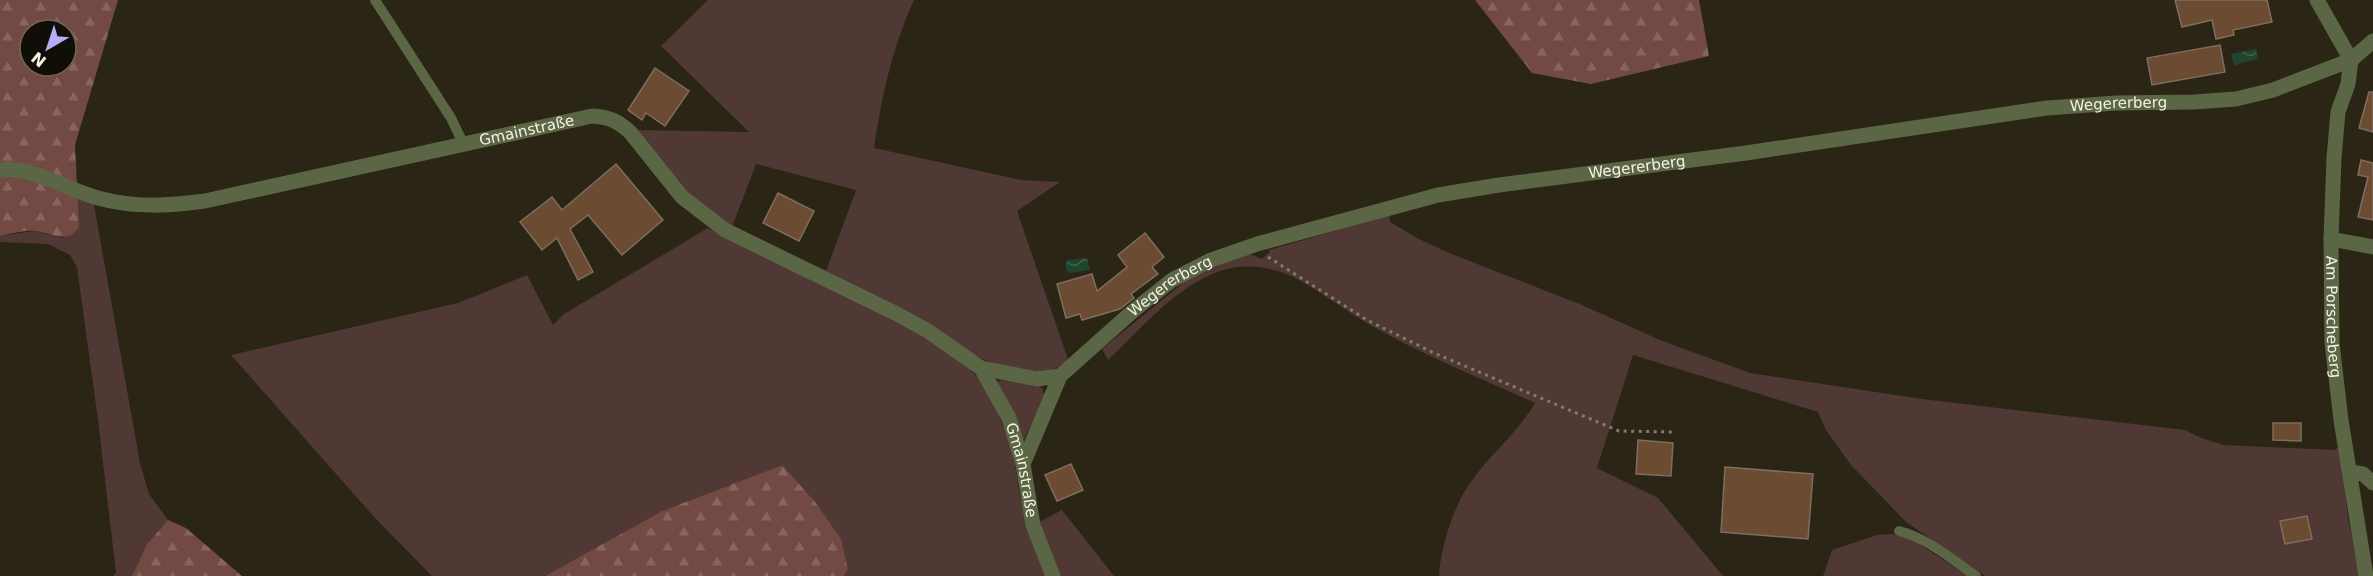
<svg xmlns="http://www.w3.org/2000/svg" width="2373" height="576" font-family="'DejaVu Sans',sans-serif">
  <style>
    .grass { fill: #503834 }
    .forest { fill: url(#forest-firs); fill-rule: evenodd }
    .water { fill: url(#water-waves) }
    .building { fill: #6b4b31; stroke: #7e6d60; stroke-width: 1.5 }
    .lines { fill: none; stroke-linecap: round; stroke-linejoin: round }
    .path { stroke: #817c6e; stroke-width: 3; stroke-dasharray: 3 4.5; stroke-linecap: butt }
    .lane { stroke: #5b6644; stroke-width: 10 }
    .street { stroke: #5b6644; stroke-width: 15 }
    .labels { text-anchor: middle; stroke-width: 6; stroke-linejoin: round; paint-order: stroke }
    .street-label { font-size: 15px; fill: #f6f2e7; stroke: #110e07 }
  </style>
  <defs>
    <pattern id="forest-firs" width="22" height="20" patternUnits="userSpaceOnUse" patternTransform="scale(1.5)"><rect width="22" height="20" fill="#734944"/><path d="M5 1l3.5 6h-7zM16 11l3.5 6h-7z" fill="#88645f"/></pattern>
    <pattern id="water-waves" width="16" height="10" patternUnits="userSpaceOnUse" patternTransform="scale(1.5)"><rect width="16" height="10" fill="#20452f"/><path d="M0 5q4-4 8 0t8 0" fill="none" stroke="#41604d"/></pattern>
  </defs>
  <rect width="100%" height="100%" fill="#2a2514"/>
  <path class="grass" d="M 708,0 L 914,0 C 892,48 882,96 874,148 L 1021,180 L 1060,182 L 1017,211 L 1069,362 L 1052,370 L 1035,373 L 988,362 L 826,271 L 856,190 L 756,164 L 732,227 L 699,206 L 636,130 L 749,132 L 661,46 Z
    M 77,184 L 91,188 L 140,463 L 149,494 L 168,520 L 147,544 L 132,576 L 113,576 L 116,573 L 98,420 L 77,267 L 70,255 L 48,244 L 0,242 L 0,236 L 34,231 L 63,238 Z
    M 1389,215 L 1390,222 L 1417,238 L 1449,253 L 1582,305 L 1660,340 L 1750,373 L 1922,399 L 2185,430 L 2201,438 L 2224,445 L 2334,450 L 2339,447 L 2348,517 L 2359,576 L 1985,576 L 1906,522 L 1851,465 L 1826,430 L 1818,412 L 1633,355 L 1597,468 L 1658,498 L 1723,576 L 1439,576 C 1440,549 1454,505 1470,483 C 1490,455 1518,432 1535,403 C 1480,378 1423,355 1370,325 C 1343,309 1317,288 1289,275 C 1269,267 1247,264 1227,269 C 1179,282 1143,327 1108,360 L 1102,349 L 1189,278 L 1240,254 L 1253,255 L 1261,259 L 1269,253 L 1269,250 Z
    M 708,228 L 919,333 L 959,358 L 978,378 L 995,406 L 1008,437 L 1014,457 L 1020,497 L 1046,576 L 844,576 L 848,570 L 782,465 L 662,511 L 545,576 L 432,576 L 375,518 L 231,355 L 458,303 L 527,275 L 553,325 L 564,314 Z
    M 1000,380 L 1039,386 L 1042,388 L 1045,397 L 1024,439 L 1022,439 L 997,382 Z
    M 1062,510 L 1114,576 L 1059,576 L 1039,522 Z
    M 1892,534 L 1913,540 L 1968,576 L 1823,576 L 1832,550 L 1877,535 Z"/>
  <path class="forest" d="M 0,0 L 118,0 L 75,145 L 79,227 C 67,245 52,233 35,231 C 24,230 11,234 0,236 ZM 30,30 L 66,30 L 66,66 L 30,66 Z
    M 1475,0 L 1699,0 L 1709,56 L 1591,84 L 1532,73 Z
    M 782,465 L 815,502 L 841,539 L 848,570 L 844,576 L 545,576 L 662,511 Z
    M 168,520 L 186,528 L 242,576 L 132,576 L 147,544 Z"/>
  <path class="water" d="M 2256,49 L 2258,59 L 2234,65 L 2231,54 Z
    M 1087,258 L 1090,270 L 1070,273 L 1066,270 L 1065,264 L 1068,260 Z"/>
  <path class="building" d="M 2175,0 L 2267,0 L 2272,22 L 2233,30 L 2234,35 L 2216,39 L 2212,20 L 2182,27 Z
    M 2220,45 L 2225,72 L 2152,85 L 2147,58 Z
    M 655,68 L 689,91 L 665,126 L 646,113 L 642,120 L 628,110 Z
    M 2369,92 L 2373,92 L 2373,132 L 2359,128 Z
    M 2361,160 L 2373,163 L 2373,220 L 2358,217 L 2368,177 L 2358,175 Z
    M 616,164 L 663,220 L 622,255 L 588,215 L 570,229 L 593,272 L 578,280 L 557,238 L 542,250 L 520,222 L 552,197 L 562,210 Z
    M 778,193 L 814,211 L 799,241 L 763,223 Z
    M 1145,233 L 1164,257 L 1152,267 L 1158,274 L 1131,294 L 1134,298 L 1120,309 L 1082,320 L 1080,314 L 1066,318 L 1057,284 L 1092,274 L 1097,291 L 1127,267 L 1118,255 Z
    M 2273,423 L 2301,423 L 2301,441 L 2273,440 Z
    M 1638,440 L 1673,443 L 1671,476 L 1636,474 Z
    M 1071,464 L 1083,490 L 1057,501 L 1045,475 Z
    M 1725,467 L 1813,474 L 1808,539 L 1721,532 Z
    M 2307,516 L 2312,539 L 2285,544 L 2280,521 Z"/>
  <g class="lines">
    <path class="path" d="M 1268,257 L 1367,320 L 1434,353 L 1619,431 L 1672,432"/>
    <path class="lane" d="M 375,0 L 451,118 L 464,145
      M 1899,531 C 1927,538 1953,560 1976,576"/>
    <g class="street">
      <path id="s1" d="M 2317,0 L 2351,60 L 2348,84 L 2338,112 L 2334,158 L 2331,239 L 2332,343 L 2341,420 L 2366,576"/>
      <path id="s2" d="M 0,170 C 33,166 67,190 98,198 C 135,208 168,206 205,201 L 592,116 C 609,117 618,121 630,132 L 682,197 L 725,230 L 897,314 L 928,331 L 981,368 L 1037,379 L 1060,376"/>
      <path d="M 2331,239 L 2373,247"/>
      <path id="s3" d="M 981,368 L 1009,418 L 1023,464 L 1033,525 L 1053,576"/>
      <path id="s4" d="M 1023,464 L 1060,376 L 1133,311 L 1172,280 L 1211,260 L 1257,244 L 1438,195 L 1499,185 L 1746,153 L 2047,108 L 2116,103 L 2194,102 L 2236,99 L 2273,90 L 2351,60 L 2373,41"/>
      <path d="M 2351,472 L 2363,474 L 2373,483"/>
    </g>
  </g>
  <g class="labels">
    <g class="street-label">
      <text dy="5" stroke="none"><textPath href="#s4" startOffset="1210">Wegererberg</textPath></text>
      <text dy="5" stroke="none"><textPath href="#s2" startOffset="540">Gmainstraße</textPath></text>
      <text dy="5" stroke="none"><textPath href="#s4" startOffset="724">Wegererberg</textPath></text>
      <text dy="5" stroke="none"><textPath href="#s4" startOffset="238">Wegererberg</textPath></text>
      <text dy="5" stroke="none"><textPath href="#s1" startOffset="328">Am Porscheberg</textPath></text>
      <text dy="5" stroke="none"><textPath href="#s3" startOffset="111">Gmainstraße</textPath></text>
    </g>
  </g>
  <g transform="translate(48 48) rotate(219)"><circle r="28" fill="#110e07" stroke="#6d6961" stroke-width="1.5"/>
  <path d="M0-4.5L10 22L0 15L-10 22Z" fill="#b8abf7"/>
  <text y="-9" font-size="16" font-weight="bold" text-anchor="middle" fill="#f6f2e7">N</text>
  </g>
</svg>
